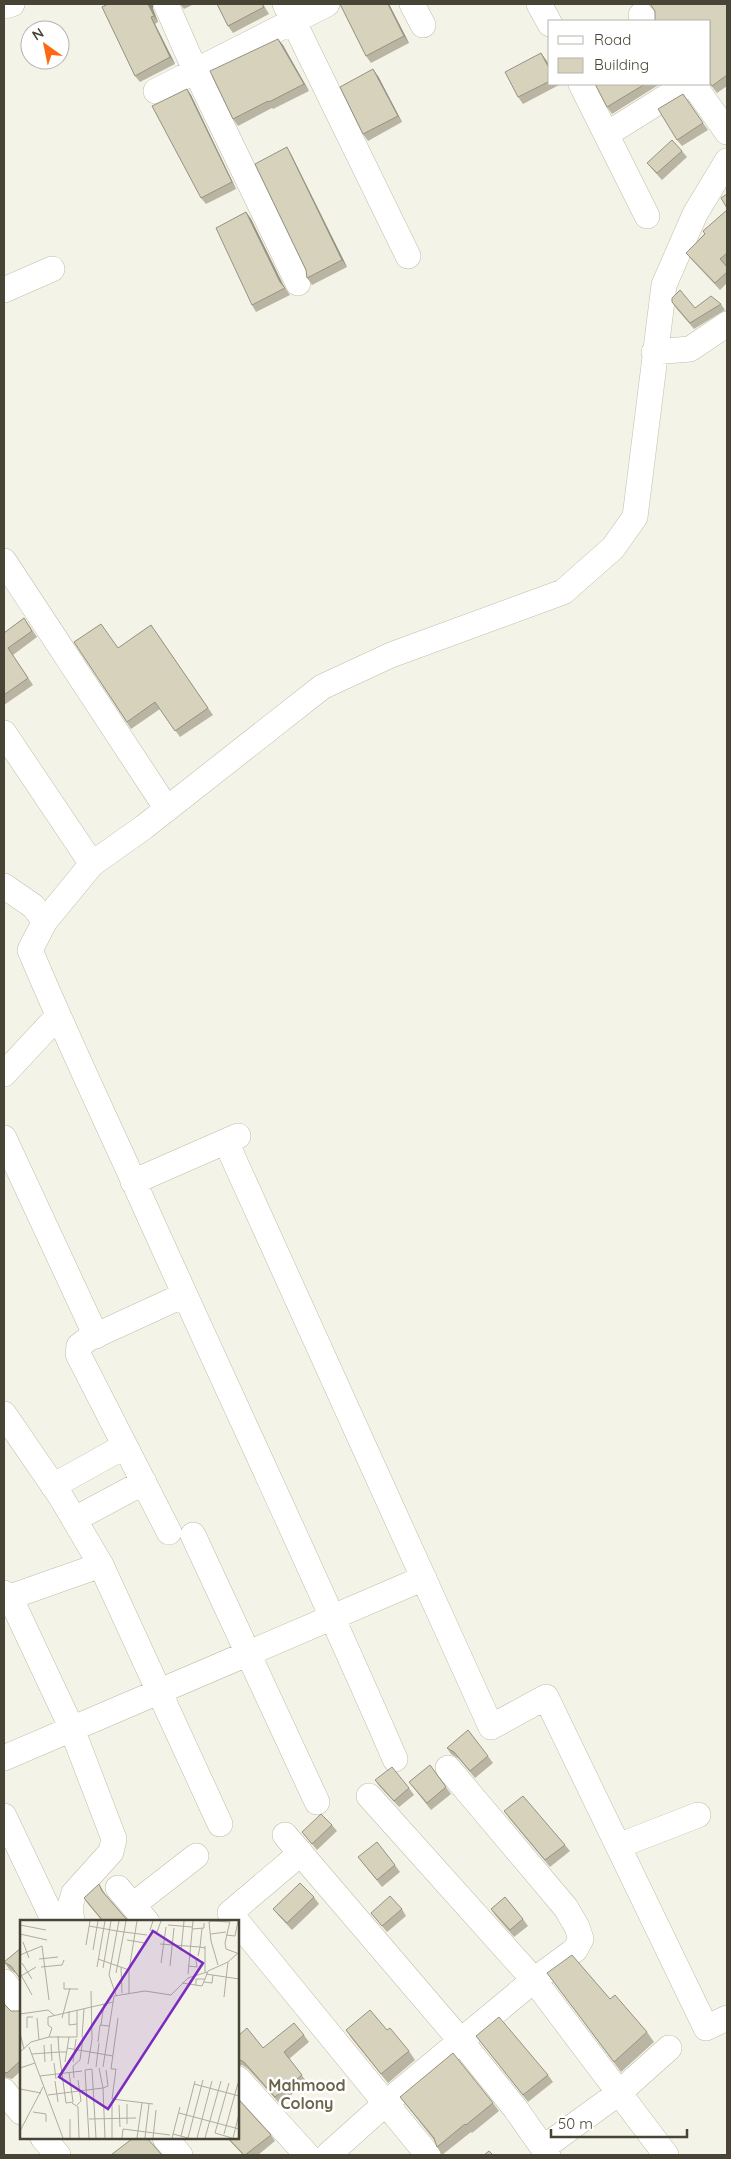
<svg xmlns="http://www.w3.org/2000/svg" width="731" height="2159" font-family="Quicksand,sans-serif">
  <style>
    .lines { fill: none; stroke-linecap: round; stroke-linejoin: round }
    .minor-casing { stroke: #c0bda9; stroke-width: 26 }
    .minor { stroke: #fff; stroke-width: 25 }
    .wall { fill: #b9b5a2 }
    .shaded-wall { fill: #969384 }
    .building { fill: #d7d2bc; stroke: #969384 }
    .labels { text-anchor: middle; stroke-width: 5; stroke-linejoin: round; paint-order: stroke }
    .neighbourhood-label { font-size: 16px; font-weight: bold; fill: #6b654c; stroke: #fff }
    .inset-road { fill: none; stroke: #afada0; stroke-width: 1 }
    .view { fill: #7b2cbf; fill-opacity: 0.15; stroke: #7b2cbf; stroke-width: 2.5 }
    .inset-edge { fill: none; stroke: #484435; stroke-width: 2.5 }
  </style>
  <rect width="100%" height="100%" fill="#f4f3e7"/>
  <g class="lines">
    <g class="minor-casing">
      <path id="minor" d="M 166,4 L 195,70 L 298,283
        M 285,4 L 408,256
        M 412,4 L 423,25
        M 539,4 L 550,24
        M 4,6 L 12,4
        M 641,15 L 646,21
        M 581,84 L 647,216
        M 693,84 L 727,132
        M 156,91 L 327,4
        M 607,134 L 687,84
        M 4,290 L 52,269
        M 654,352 L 690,349 L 727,324
        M 4,561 L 167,809
        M 4,733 L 92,864
        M 4,886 L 33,906 L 45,921
        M 4,1074 L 58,1016
        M 4,1138 L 96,1336
        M 226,1142 L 491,1727 L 546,1697 L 706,2028 L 727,2018
        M 133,1182 L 238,1136
        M 4,1414 L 61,1497 L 101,1565 L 220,1824
        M 53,1486 L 125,1446
        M 75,1519 L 144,1482
        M 169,1532 L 78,1354 L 79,1346 L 88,1339 L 184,1295
        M 193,1535 L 317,1802
        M 4,1593 L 10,1597 L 72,1729 L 114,1839 L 111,1852 L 74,1893 L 70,1906 L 72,1922
        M 10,1597 L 101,1565
        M 4,1758 L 424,1578
        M 395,1759 C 311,1565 220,1375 134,1182 C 99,1105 63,1029 30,950 L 45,921 L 92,864 L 144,827 L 322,687 L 391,655 L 563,592 L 613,548 L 635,517 L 664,285 L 695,214 L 727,161
        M 369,1796 L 534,1980 L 575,1950 L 581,1939 L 577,1927 L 566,1908 L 448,1768
        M 4,1816 L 51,1915
        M 285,1835 L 461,2041 L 515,2108 L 548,2155
        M 618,1846 L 698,1815
        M 301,1853 L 230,1913 L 428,2155
        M 118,1888 L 147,1922
        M 133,1905 L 196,1856
        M 4,1982 L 21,2004
        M 238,2079 L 307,2155
        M 4,2091 L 21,2112
        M 43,2138 L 58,2155
        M 165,2138 L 180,2155
        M 543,2148 L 620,2092 L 669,2048
        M 328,2155 L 386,2103 L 534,1980 L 666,2155"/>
    </g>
    <use href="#minor" class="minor"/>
  </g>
  <path class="wall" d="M 108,4 L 153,4 L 153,9 L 158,22 L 155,24 L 175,64 L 140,82 L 135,76 Z
    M 180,4 L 194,4 L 184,9 Z
    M 217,4 L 263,4 L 269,14 L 233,33 L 228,26 Z
    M 340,4 L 389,4 L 409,43 L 371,63 L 366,56 Z
    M 727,4 L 727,86 L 717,93 L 710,84 L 710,21 L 655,20 Z
    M 278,39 L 309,91 L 273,109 L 272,108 L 238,126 L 233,119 Z
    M 541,53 L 550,67 L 550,84 L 558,84 L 559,85 L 523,104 L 518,97 Z
    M 378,76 L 402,122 L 368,141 L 363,134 Z
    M 595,84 L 660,84 L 612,114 L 607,107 Z
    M 187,89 L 191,95 L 236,189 L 206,204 L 201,198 Z
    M 683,94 L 708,130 L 682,146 L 677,140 Z
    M 682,151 L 687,157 L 662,180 L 652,169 L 647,163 Z
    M 291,154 L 347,267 L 312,285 L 307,278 Z
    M 727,210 L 727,264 L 726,265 L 727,267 L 727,283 L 720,290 L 691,259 L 686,253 Z
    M 246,212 L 251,219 L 284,286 L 290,295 L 256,312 L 252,305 Z
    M 672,302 L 695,308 L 721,304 L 725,310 L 694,329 L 676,308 Z
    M 24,618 L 37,637 L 13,655 L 33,685 L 4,705 L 4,633 Z
    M 151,625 L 213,715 L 180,737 L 160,709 L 131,729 L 74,642 L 118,648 Z
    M 447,1748 L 488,1756 L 493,1763 L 475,1778 L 459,1759 L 451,1754 Z
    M 430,1765 L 451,1794 L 431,1810 L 409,1782 Z
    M 375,1780 L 409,1788 L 414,1795 L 399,1807 L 380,1787 Z
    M 504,1811 L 565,1845 L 570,1851 L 550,1867 L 509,1818 Z
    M 332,1825 L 337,1831 L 317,1850 L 302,1832 Z
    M 358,1857 L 395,1865 L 400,1872 L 382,1887 Z
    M 99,1884 L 106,1895 L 129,1922 L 103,1922 L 88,1904 L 84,1898 Z
    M 314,1897 L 319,1904 L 292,1930 L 278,1915 L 273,1909 Z
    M 402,1909 L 406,1916 L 387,1932 L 371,1913 Z
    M 491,1909 L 523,1919 L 528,1926 L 514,1937 L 495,1915 Z
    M 21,1948 L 15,1973 L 9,1969 L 4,1962 Z
    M 547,1973 L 610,1999 L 647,2032 L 654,2042 L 621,2072 Z
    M 4,2004 L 11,2011 L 18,2011 L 21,2010 L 21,2071 L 12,2079 L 4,2077 Z
    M 346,2030 L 387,2030 L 409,2051 L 415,2060 L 388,2083 L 352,2039 Z
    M 304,2035 L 309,2042 L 289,2059 L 307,2082 L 280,2104 L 248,2069 L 242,2065 L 238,2066 L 238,2036 L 263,2048 Z
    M 476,2036 L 548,2075 L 553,2082 L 528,2102 Z
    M 400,2097 L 493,2103 L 499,2111 L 472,2133 L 471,2132 L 442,2155 L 437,2147 L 434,2140 Z
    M 271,2135 L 275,2141 L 258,2155 L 243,2155 L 227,2138 L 238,2138 Z"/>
  <path class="shaded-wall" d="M 148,4 L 153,4 L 153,9 L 158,22 L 154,16 Z
    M 388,4 L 389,4 L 409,43 L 404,36 Z
    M 151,17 L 155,24 L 175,64 L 170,57 Z
    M 278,39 L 283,45 L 309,91 L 304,84 Z
    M 541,53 L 546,60 L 550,67 L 550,70 Z
    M 373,69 L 378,76 L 402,122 L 398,116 Z
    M 187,89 L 191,95 L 236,189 L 232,182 Z
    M 287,147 L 291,154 L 347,267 L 342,260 Z
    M 246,212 L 251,219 L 285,289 L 280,282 Z"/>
  <path class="building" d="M 108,4 L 148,4 L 154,16 L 151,17 L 170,57 L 135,76 L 102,7 Z
    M 217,4 L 262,4 L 264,7 L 228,26 Z
    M 340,4 L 388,4 L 404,36 L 366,56 Z
    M 650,4 L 727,4 L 727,75 L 712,86 L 710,83 L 710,21 L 653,21 L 655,20 L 655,11 Z
    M 278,39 L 304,84 L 269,102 L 268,101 L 233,119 L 210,71 Z
    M 541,53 L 550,70 L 550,81 L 518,97 L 505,72 Z
    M 373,69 L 398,116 L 363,134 L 340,87 Z
    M 595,84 L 645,84 L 607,107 Z
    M 187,89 L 232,182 L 201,198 L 152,106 Z
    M 683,94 L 703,123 L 677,140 L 658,109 Z
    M 672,140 L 682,151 L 657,173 L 647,163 Z
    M 287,147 L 342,260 L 307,278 L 306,270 L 255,164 Z
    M 727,194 L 727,208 L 721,198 Z
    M 727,210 L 727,253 L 720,259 L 727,267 L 727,272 L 715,283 L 686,253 L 705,234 L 703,231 Z
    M 246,212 L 280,282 L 285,288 L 252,305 L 216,228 Z
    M 680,290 L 695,308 L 711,296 L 721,304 L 690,323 L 672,302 L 672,298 Z
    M 24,618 L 32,631 L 8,648 L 28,678 L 4,695 L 4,633 Z
    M 101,624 L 118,648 L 151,625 L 208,708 L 175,731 L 155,702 L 127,722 L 74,642 Z
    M 468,1730 L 488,1756 L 470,1771 L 454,1752 L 447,1748 Z
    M 430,1765 L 446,1787 L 427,1803 L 409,1782 Z
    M 392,1767 L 409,1788 L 394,1801 L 375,1780 Z
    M 523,1796 L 565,1845 L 545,1860 L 504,1811 Z
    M 321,1814 L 332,1825 L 312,1844 L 302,1832 Z
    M 377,1842 L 395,1865 L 377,1880 L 358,1857 Z
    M 300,1883 L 314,1897 L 287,1923 L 273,1909 Z
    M 99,1884 L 102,1891 L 129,1922 L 104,1922 L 84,1898 Z
    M 390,1896 L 402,1909 L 382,1926 L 371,1913 Z
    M 505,1897 L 523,1919 L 510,1930 L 491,1909 Z
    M 21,1948 L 21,1980 L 11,1966 L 4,1962 Z
    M 572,1955 L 610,1999 L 615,1995 L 647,2032 L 614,2062 L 547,1973 Z
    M 4,2004 L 11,2011 L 18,2011 L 21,2010 L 21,2060 L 7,2073 L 4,2072 Z
    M 370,2010 L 387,2030 L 390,2028 L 409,2051 L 381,2074 L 346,2030 Z
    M 499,2017 L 548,2075 L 523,2095 L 476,2036 Z
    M 294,2023 L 304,2035 L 284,2052 L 302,2075 L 275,2097 L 244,2062 L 238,2059 L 238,2036 L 247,2028 L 263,2048 Z
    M 453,2053 L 493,2103 L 466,2125 L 465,2124 L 437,2147 L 434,2138 L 400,2097 Z
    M 239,2100 L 271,2135 L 245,2155 L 244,2155 L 228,2138 L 238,2138 L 238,2101 Z
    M 133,2138 L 147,2138 L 162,2155 L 164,2155 L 111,2155 Z
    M 489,2151 L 493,2155 L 484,2155 Z"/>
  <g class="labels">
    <g class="neighbourhood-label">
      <text x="307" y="2091">Mahmood<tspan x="307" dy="18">Colony</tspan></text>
    </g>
  </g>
  <g transform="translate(20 1920)">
    <rect width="219" height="219" fill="#f4f3e7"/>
    <path class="inset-road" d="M 99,1 L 97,11 L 104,12 L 106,1M 133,1 L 130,10 L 137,12 L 141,1M 192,1 L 189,2 L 191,21 L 198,45M 192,1 L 209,2M 210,1 L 205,23 L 206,29 L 217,33M 0,5 L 26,10M 148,5 L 172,7M 69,6 L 97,11 L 89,55 L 96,75M 182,8 L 180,27 L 185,28M 172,9 L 184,8 L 184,3M 0,14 L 27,20M 191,14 L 206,12M 206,15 L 215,16 L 218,1M 107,20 L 125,23M 3,22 L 9,38M 140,24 L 180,27 L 178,36M 66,25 L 70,1M 73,30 L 78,1M 161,31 L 164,1M 0,35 L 22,26 L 29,80M 19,39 L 38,37M 78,39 L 109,50M 2,43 L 12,59M 141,43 L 146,7M 150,46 L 154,8M 168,46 L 177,47 L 176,40M 21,47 L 42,45 L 44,40M 77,47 L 85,1M 101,47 L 102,73M 83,48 L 91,1M 185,52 L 185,26M 0,53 L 12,75M 96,53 L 104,12 L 127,15M 168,54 L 173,1M 186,54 L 219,59M 1,56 L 16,47M 44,62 L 44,69 L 58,69M 184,62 L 192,63 L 193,55M 162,63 L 182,66 L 185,59M 176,65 L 176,59 L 185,59 L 188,51 L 208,42M 109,73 L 109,50 L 117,1M 204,77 L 208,42 L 219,32M 49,91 L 49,105 L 57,104M 0,94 L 28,90 L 34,95M 17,98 L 19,120M 42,98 L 50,68M 98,98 L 91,149 L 96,149 L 92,179 L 133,184M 81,105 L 84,84M 7,108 L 7,97 L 13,97M 0,113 L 4,129M 29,117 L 32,108 L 28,105 L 28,97 L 93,82M 62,117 L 64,89M 78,122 L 80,105 L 89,106M 31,124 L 32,141M 24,125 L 25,142M 9,127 L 43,218M 47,128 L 93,136M 0,132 L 11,122 L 29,117 L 57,117 L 57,90M 47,132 L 39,132 L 46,183 L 53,182 L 49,152M 12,134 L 39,132 L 38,116M 45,142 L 49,117M 53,142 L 56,119M 34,143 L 36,159M 68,144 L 72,119 L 71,71M 76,147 L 79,123M 83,147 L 94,76 L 125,71 L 151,75 L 168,58 L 187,52M 0,148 L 15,143M 79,148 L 83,168 L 88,166 L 86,150M 72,149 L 76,218M 20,156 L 62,151M 54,158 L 53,146 L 60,140 L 63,117M 35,161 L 38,182M 209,163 L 195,213 L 212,218M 174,164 L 219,176M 0,169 L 21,173M 28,175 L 83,168 L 85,218M 52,183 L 58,187 L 59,218M 92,184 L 92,218M 107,184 L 107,204M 57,185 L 61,181 L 58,160M 99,185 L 100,207M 13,192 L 26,194 L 26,202M 159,193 L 219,209M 50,199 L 50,218M 69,199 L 116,198M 0,211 L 23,167M 153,214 L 168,218 L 183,160M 204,214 L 218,163M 161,216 L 175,161M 69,218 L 65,150 L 72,149M 102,218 L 103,209 L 150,215M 117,218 L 122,183M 125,218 L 129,184M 133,218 L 136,190M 152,218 L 160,187M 177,218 L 192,161M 185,218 L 201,161M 213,218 L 219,194"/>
    <path class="view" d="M 133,11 L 183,43 L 88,189 L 39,157 Z"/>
    <rect width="219" height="219" class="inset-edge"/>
  </g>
  <rect width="731" height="2159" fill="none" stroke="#484435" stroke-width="10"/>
  <rect x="548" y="20" width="162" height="65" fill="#ffffff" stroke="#b6b4ae"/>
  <rect x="558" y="36" width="25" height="8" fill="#ffffff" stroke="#b6b4ae"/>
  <text x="594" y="45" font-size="15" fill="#484435">Road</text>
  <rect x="558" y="58" width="25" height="15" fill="#d7d2bc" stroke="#b6b4ae"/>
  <text x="594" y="70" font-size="15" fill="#484435">Building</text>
  <g transform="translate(45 45) rotate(327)"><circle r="24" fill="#ffffff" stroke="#b6b4ae"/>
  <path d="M0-4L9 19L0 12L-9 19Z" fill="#ff6813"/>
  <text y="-8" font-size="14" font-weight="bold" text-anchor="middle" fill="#484435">N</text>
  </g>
  <path d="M551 2129v8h136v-8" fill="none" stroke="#484435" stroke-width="2.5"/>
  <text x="558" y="2129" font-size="15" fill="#484435" stroke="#ffffff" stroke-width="4" paint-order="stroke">50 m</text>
</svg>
